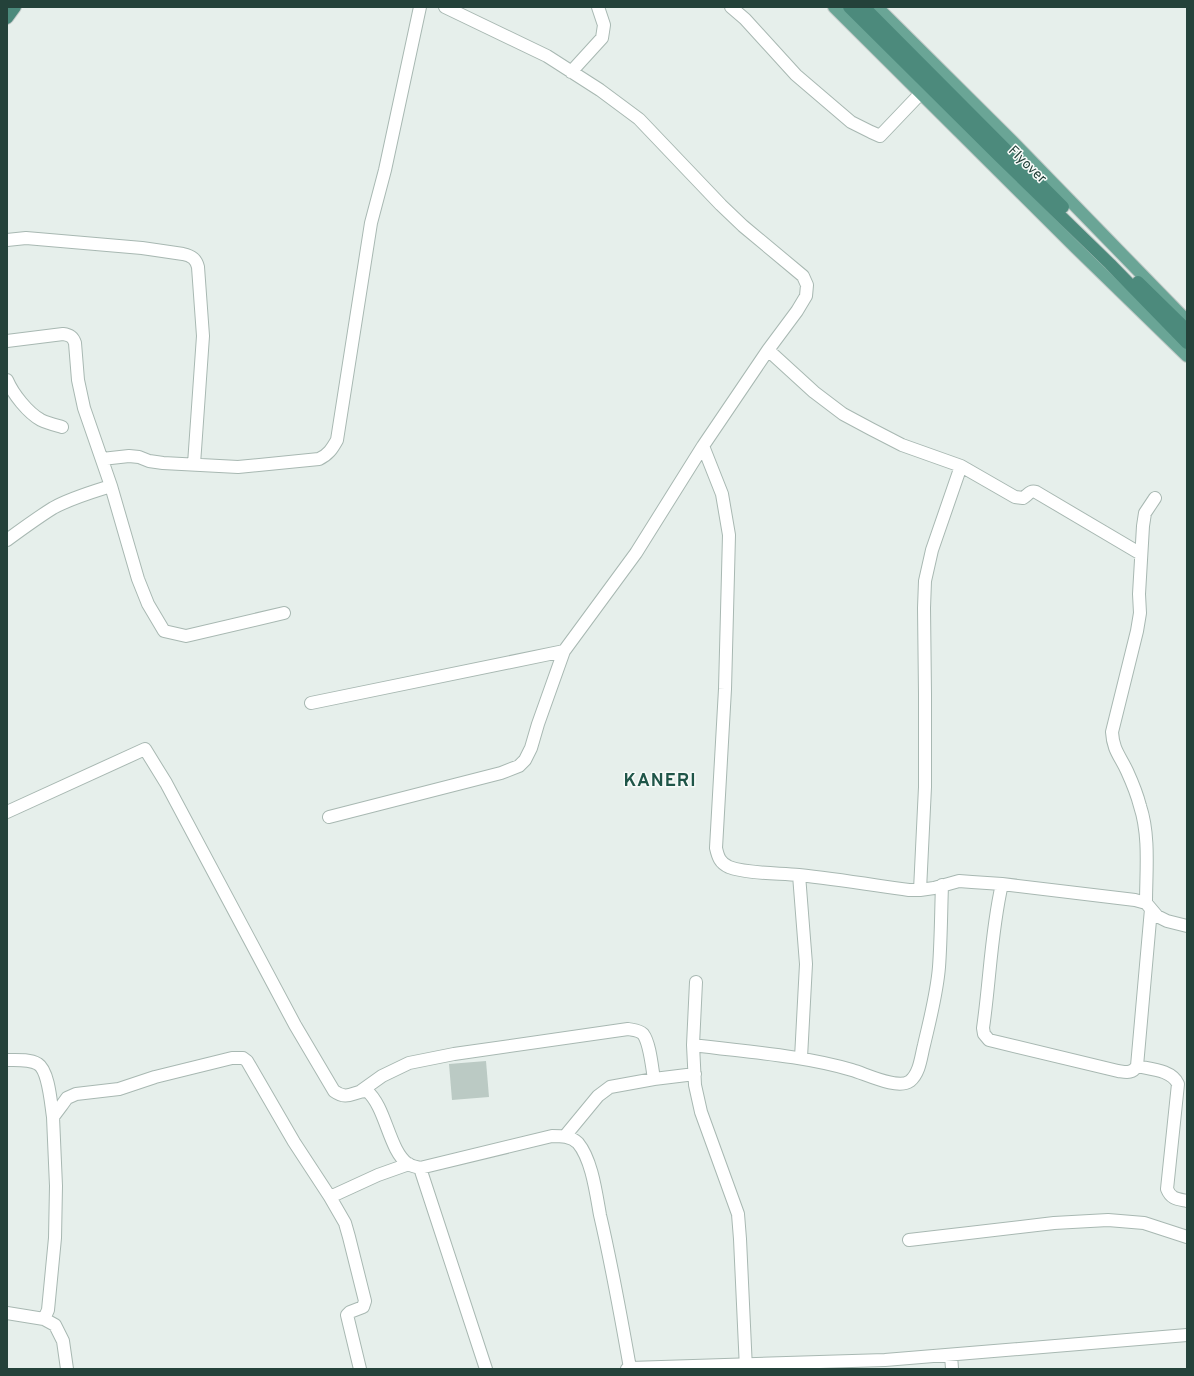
<svg xmlns="http://www.w3.org/2000/svg" width="1194" height="1376" font-family="Overpass,sans-serif">
  <style>
    .building { fill: #bbcac4 }
    .lines { fill: none; stroke-linecap: round; stroke-linejoin: round }
    .minor-casing { stroke: #a8b8b2; stroke-width: 14 }
    .primary-casing { stroke: #c2cac8; stroke-width: 14 }
    .trunk-casing { stroke: #c2cac8; stroke-width: 14 }
    .minor { stroke: #fff; stroke-width: 12 }
    .primary { stroke: #6aa596; stroke-width: 12 }
    .trunk { stroke: #4c8a7c; stroke-width: 12 }
    .labels { text-anchor: middle; stroke-width: 3; stroke-linejoin: round; paint-order: stroke }
    .street-label { font-size: 14px; fill: #24423a; stroke: #f7fbf9 }
    .district-label { font-size: 18px; font-weight: bold; letter-spacing: 1px; fill: #1f5548; stroke: #f7fbf9 }
  </style>
  <rect width="100%" height="100%" fill="#e6efeb"/>
  <path class="building" d="M 486,1061 L 489,1097 L 452,1100 L 449,1064 Z"/>
  <g class="lines">
    <g class="minor-casing">
      <path id="minor" d="M 445,7 L 547,56 L 600,90 L 639,119 L 721,205 L 743,226 L 803,276 L 807,285 L 806,296 L 797,311 L 768,350 L 703,446 L 722,494 L 729,535 L 725,689 L 716,848 C 718,857 720,863 729,867 C 748,874 779,873 799,875 C 836,879 873,885 909,890 L 920,890 L 934,888 L 959,881 L 972,882 L 1002,884 L 1135,900 L 1146,903 L 1157,916 L 1167,921 L 1187,926
        M 731,7 L 745,19 L 796,75 L 851,122 L 871,132 L 880,136 L 921,93
        M 571,72 L 602,38 L 604,25 L 598,7
        M 7,240 L 26,238 L 142,248 L 183,254 C 192,256 196,259 198,267 L 203,336 L 194,464
        M 7,341 L 63,334 C 70,335 73,337 75,343 L 78,380 L 84,408 L 111,486 L 138,579 L 148,604 L 164,631 L 186,636 L 284,613
        M 768,350 L 814,392 L 843,414 L 871,429 L 902,445 L 961,466 L 1015,497 L 1023,498 C 1028,495 1030,490 1036,492 L 1141,554
        M 7,380 C 13,394 28,413 41,420 C 47,423 55,425 62,427
        M 102,459 L 129,456 L 139,457 L 149,461 L 163,463 L 238,467 L 319,459 C 328,455 332,449 337,440 L 371,223 L 385,170 L 420,7
        M 7,540 C 22,529 37,518 53,508 C 71,498 92,492 111,486
        M 311,703 L 564,651
        M 7,812 L 145,749 L 166,783 L 295,1025 L 334,1091 C 348,1101 353,1091 367,1091 C 386,1107 389,1151 408,1164 C 411,1166 417,1167 420,1168 L 486,1369
        M 329,817 L 501,773 L 519,766 L 525,760 L 531,748 L 538,724 L 564,651 L 636,553 L 703,446
        M 799,875 L 806,964 L 801,1058
        M 1002,884 C 991,931 990,980 983,1028 L 984,1034 L 989,1040 L 1118,1071 C 1126,1072 1132,1074 1137,1066 L 1151,909
        M 920,890 L 925,787 L 925,694 L 924,608 L 925,581 L 932,550 L 961,466
        M 1146,903 C 1146,872 1150,836 1140,806 C 1137,794 1132,782 1127,771 C 1120,756 1113,750 1112,732 L 1137,631 L 1140,613 L 1139,594 L 1143,526 L 1145,513 L 1155,498
        M 696,982 L 693,1045 L 695,1085 L 701,1112 L 738,1214 L 740,1239 L 746,1369
        M 693,1045 C 746,1052 801,1055 852,1070 C 866,1074 898,1090 910,1081 C 920,1073 921,1056 924,1045 C 930,1019 937,993 939,967 C 941,940 941,913 942,885
        M 7,1060 C 17,1060 29,1059 38,1064 C 49,1071 51,1105 53,1117
        M 1137,1066 C 1150,1069 1172,1070 1178,1084 L 1167,1189 C 1171,1199 1177,1199 1187,1201
        M 361,1091 L 382,1076 L 409,1063 L 454,1054 L 628,1029 C 633,1030 639,1030 643,1034 C 650,1043 652,1068 654,1079
        M 565,1136 L 598,1096 L 610,1087 L 654,1079 L 695,1074
        M 420,1168 L 552,1136 C 561,1136 571,1136 578,1143 C 592,1160 596,1193 600,1215 C 612,1266 621,1317 630,1368 L 627,1369
        M 330,1197 L 345,1223 L 349,1237 L 365,1301 L 363,1307 L 350,1312 L 347,1315 L 360,1369
        M 909,1240 L 1054,1223 L 1108,1220 L 1144,1223 L 1187,1237
        M 7,1313 L 44,1319 L 48,1310 L 55,1238 L 56,1186 L 53,1117 L 62,1105 L 67,1098 L 76,1094 L 119,1089 L 155,1077 L 232,1058 L 243,1058 L 247,1061 L 294,1142 L 330,1197 L 378,1175 L 409,1164
        M 44,1319 L 55,1325 L 63,1341 L 67,1369
        M 951,1355 L 952,1369
        M 630,1368 L 885,1360 L 1187,1335"/>
    </g>
    <g class="primary-casing">
      <path id="primary" d="M 834,7 L 1074,246 L 1187,356
        M 877,7 L 1011,140 L 1187,321"/>
    </g>
    <g class="trunk-casing">
      <path id="trunk" d="M 849,7 L 999,156 L 1110,264 L 1187,343
        M 864,7 L 1063,207
        M 7,18 L 15,7
        M 1138,282 L 1187,330"/>
    </g>
    <use href="#minor" class="minor"/>
    <use href="#primary" class="primary"/>
    <use href="#trunk" class="trunk"/>
  </g>
  <g class="labels">
    <g class="street-label">
      <text transform="translate(1028 164) rotate(44)" y="5">Flyover</text>
    </g>
    <g class="district-label">
      <text x="660" y="786">KANERI</text>
    </g>
  </g>
  <rect width="1194" height="1376" fill="none" stroke="#24423a" stroke-width="16"/>
</svg>
